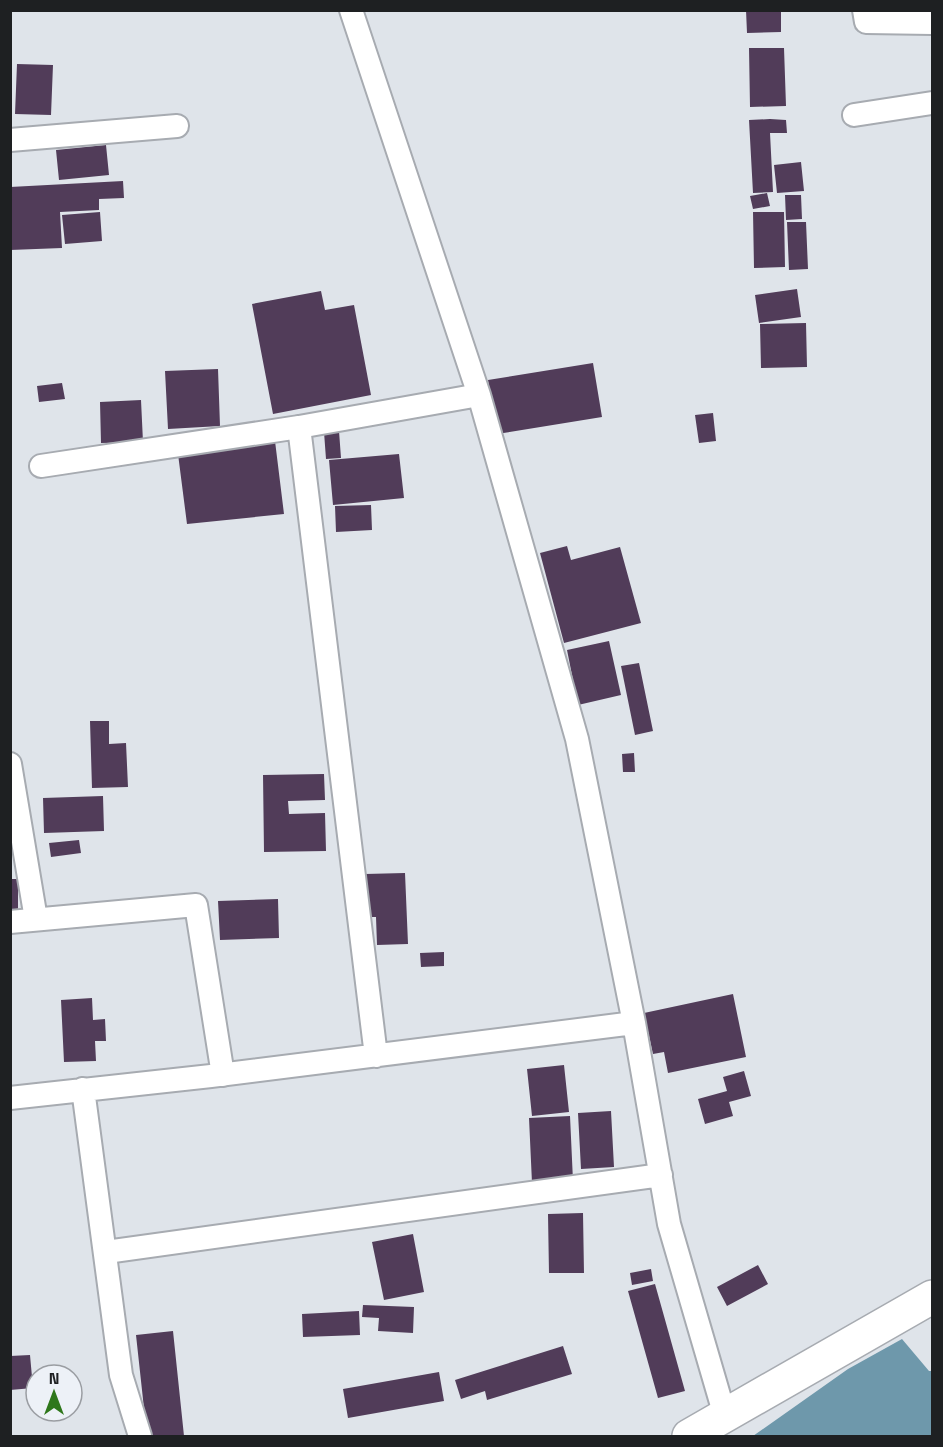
<svg xmlns="http://www.w3.org/2000/svg" width="943" height="1447" font-family="'Space Grotesk',sans-serif">
  <style>
    .water { fill: #6e98ab }
    .building { fill: #513c59 }
    .lines { fill: none; stroke-linecap: round; stroke-linejoin: round }
    .minor-casing { stroke: #a7abb1; stroke-width: 26 }
    .secondary-casing { stroke: #a7abb1; stroke-width: 36 }
    .minor { stroke: #fff; stroke-width: 22 }
    .secondary { stroke: #fff; stroke-width: 33 }
  </style>
  <rect width="100%" height="100%" fill="#dfe4ea"/>
  <path class="water" d="M 902,1339 L 929,1371 L 932,1371 L 932,1436 L 753,1436 L 848,1369 Z"/>
  <path class="building" d="M 746,10 L 781,10 L 781,32 L 747,33 Z
    M 749,48 L 784,48 L 786,106 L 750,107 Z
    M 17,64 L 53,65 L 51,115 L 15,114 Z
    M 770,119 L 786,120 L 787,133 L 770,133 L 773,192 L 753,193 L 749,120 Z
    M 106,145 L 109,175 L 59,180 L 56,150 Z
    M 801,162 L 804,191 L 777,193 L 774,165 Z
    M 123,181 L 124,198 L 99,199 L 99,210 L 60,212 L 62,248 L 10,250 L 10,187 Z
    M 767,193 L 770,206 L 753,209 L 750,196 Z
    M 785,195 L 801,195 L 802,219 L 786,220 Z
    M 100,212 L 102,241 L 65,244 L 62,215 Z
    M 753,212 L 784,212 L 785,267 L 754,268 Z
    M 787,222 L 806,222 L 808,269 L 789,270 Z
    M 797,289 L 801,317 L 759,323 L 755,295 Z
    M 321,291 L 325,310 L 354,305 L 371,395 L 273,414 L 252,304 Z
    M 806,323 L 807,367 L 761,368 L 760,324 Z
    M 593,363 L 602,417 L 497,434 L 488,380 Z
    M 218,369 L 220,426 L 168,429 L 165,371 Z
    M 62,383 L 65,399 L 39,402 L 37,386 Z
    M 141,400 L 143,442 L 101,443 L 100,402 Z
    M 713,413 L 716,441 L 699,443 L 695,415 Z
    M 339,431 L 341,458 L 326,459 L 324,432 Z
    M 275,441 L 284,514 L 187,524 L 178,454 Z
    M 399,454 L 404,498 L 333,505 L 329,460 Z
    M 371,505 L 372,530 L 336,532 L 335,506 Z
    M 567,546 L 571,560 L 620,547 L 641,623 L 564,643 L 540,553 Z
    M 609,641 L 621,695 L 578,705 L 567,650 Z
    M 639,663 L 653,731 L 635,735 L 621,666 Z
    M 90,721 L 109,721 L 109,744 L 126,743 L 128,787 L 92,788 Z
    M 634,753 L 635,772 L 623,772 L 622,754 Z
    M 324,774 L 325,800 L 288,801 L 289,814 L 325,813 L 326,851 L 264,852 L 263,775 Z
    M 103,796 L 104,831 L 44,833 L 43,798 Z
    M 79,840 L 81,853 L 51,857 L 49,843 Z
    M 405,873 L 408,944 L 377,945 L 376,917 L 366,917 L 365,874 Z
    M 10,879 L 18,879 L 18,911 L 10,911 Z
    M 278,899 L 279,938 L 220,940 L 218,901 Z
    M 444,952 L 444,966 L 421,967 L 420,953 Z
    M 733,994 L 746,1057 L 668,1073 L 664,1052 L 653,1054 L 644,1013 Z
    M 92,998 L 93,1020 L 105,1019 L 106,1041 L 95,1041 L 96,1061 L 64,1062 L 61,1000 Z
    M 564,1065 L 569,1112 L 532,1116 L 527,1069 Z
    M 744,1071 L 751,1096 L 729,1102 L 733,1116 L 705,1124 L 698,1099 L 727,1091 L 723,1077 Z
    M 611,1111 L 614,1167 L 581,1169 L 578,1113 Z
    M 570,1116 L 573,1181 L 532,1183 L 529,1118 Z
    M 583,1213 L 584,1273 L 549,1273 L 548,1214 Z
    M 413,1234 L 424,1292 L 384,1300 L 372,1242 Z
    M 758,1265 L 768,1284 L 727,1306 L 717,1287 Z
    M 651,1269 L 653,1281 L 632,1285 L 630,1273 Z
    M 655,1284 L 685,1391 L 658,1398 L 628,1291 Z
    M 363,1305 L 414,1307 L 413,1333 L 378,1331 L 379,1318 L 362,1317 Z
    M 359,1311 L 360,1335 L 303,1337 L 302,1314 Z
    M 173,1331 L 184,1436 L 147,1436 L 136,1335 Z
    M 563,1346 L 572,1374 L 487,1400 L 485,1391 L 461,1399 L 455,1380 Z
    M 30,1355 L 33,1388 L 10,1390 L 10,1356 Z
    M 439,1372 L 444,1401 L 348,1418 L 343,1389 Z"/>
  <g class="lines">
    <g class="minor-casing">
      <path id="minor" d="M 351,10 L 479,395
        M 864,10 L 866,22 L 932,23
        M 854,115 L 932,103
        M 10,140 L 177,126
        M 299,427 L 376,1056
        M 41,466 L 299,427 L 479,395 L 577,739 L 634,1023
        M 10,764 L 36,919
        M 10,922 L 196,905 L 223,1075
        M 83,1089 L 121,1375 L 140,1436
        M 10,1098 L 211,1076 L 634,1023 L 669,1224 L 725,1416
        M 106,1252 L 661,1175"/>
    </g>
    <g class="secondary-casing">
      <path id="secondary" d="M 689,1436 L 932,1297"/>
    </g>
    <use href="#minor" class="minor"/>
    <use href="#secondary" class="secondary"/>
  </g>
  <rect width="943" height="1447" fill="none" stroke="#1e2022" stroke-width="24"/>
  <g transform="translate(54 1393)"><circle r="28" fill="#edf1f7" stroke="#9a9da2" stroke-width="1.5"/>
  <path d="M0-4.5L10 22L0 15L-10 22Z" fill="#2e771b"/>
  <text y="-9" font-size="16" font-weight="bold" text-anchor="middle" fill="#1e2022">N</text>
  </g>
</svg>
